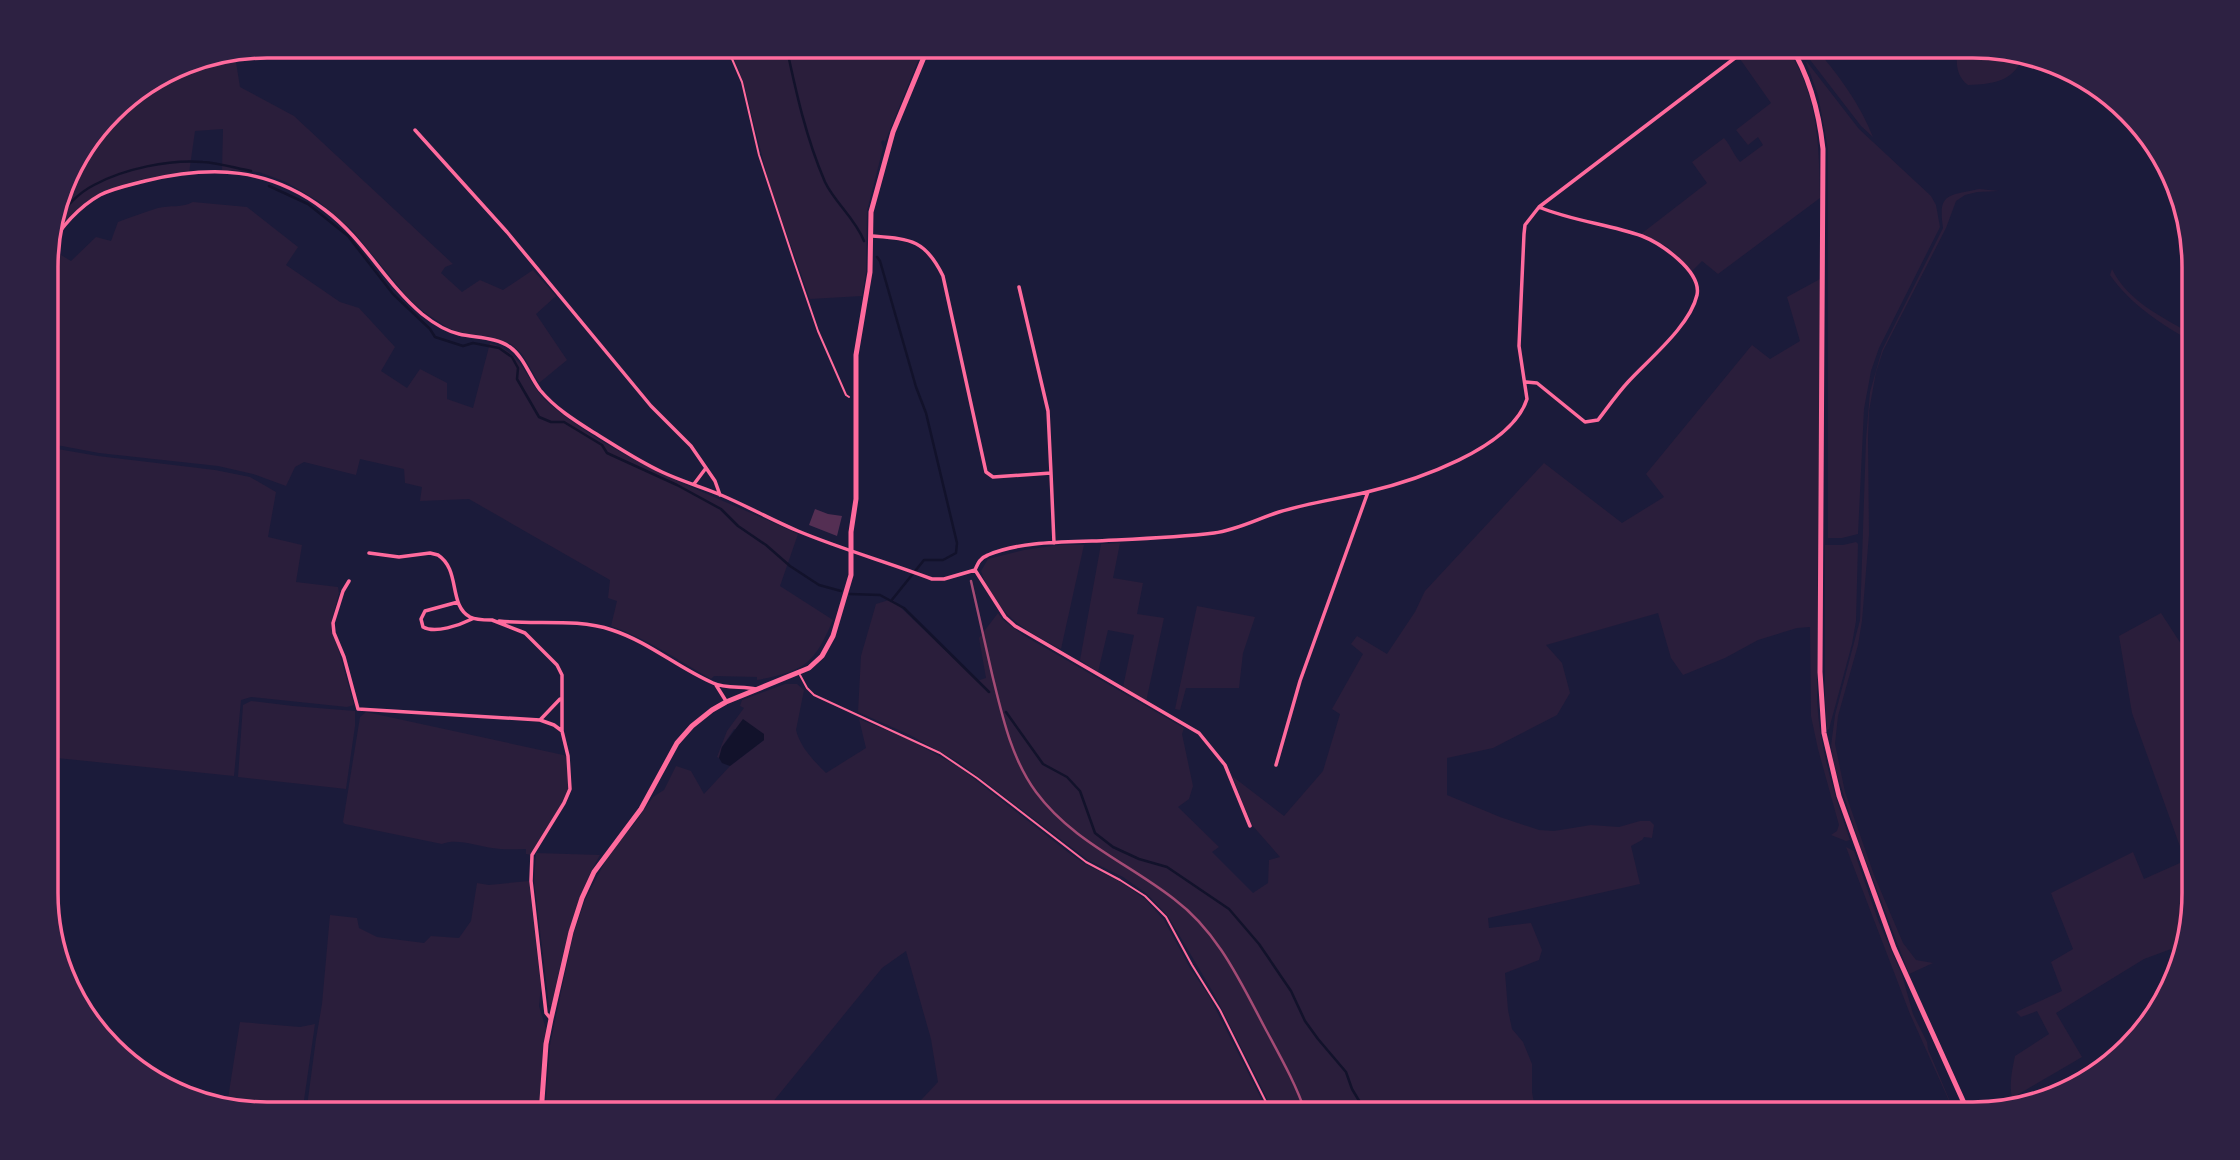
<svg xmlns="http://www.w3.org/2000/svg" width="2240" height="1160" font-family="Rubik,sans-serif">
  <style>
    .green { fill: #2a1e3b }
    .water { fill: #12122b }
    .lines { fill: none; stroke-linecap: round; stroke-linejoin: round }
    .stream { stroke: #12122b; stroke-width: 2.5 }
    .building { fill: #542f53 }
    .path { stroke: #ff6b9d; stroke-width: 2 }
    .service { stroke: #ff6b9d; stroke-width: 2 }
    .minor { stroke: #ff6b9d; stroke-width: 3.5 }
    .tertiary { stroke: #ff6b9d; stroke-width: 5 }
    .secondary { stroke: #ff6b9d; stroke-width: 5 }
    .rail { stroke: #a44b75; stroke-width: 2.5 }
    .rim { fill: none; stroke: #ff6b9d; stroke-width: 3.5 }
  </style>
  <rect width="100%" height="100%" fill="#1b1b3a"/>
  <path class="green" d="M 728,46 L 924,46 L 885,142 L 883,140 L 881,142 L 883,148 L 867,211 L 866,272 L 862,296 L 810,299 L 770,187 L 743,81 Z
    M 1758,46 L 1786,46 C 1818,95 1819,141 1820,198 L 1718,274 L 1702,261 L 1692,271 L 1668,247 L 1641,234 L 1707,183 L 1692,162 L 1724,138 C 1731,146 1733,154 1740,162 L 1763,145 L 1758,137 L 1748,145 L 1736,130 L 1771,103 L 1740,59 Z
    M 1796,46 L 1813,46 C 1837,72 1860,104 1873,137 L 1861,126 L 1801,48 Z
    M 1969,46 L 1973,46 L 2023,57 C 2013,82 1993,84 1968,85 C 1957,77 1956,65 1957,52 Z
    M 232,52 L 236,62 L 240,87 L 294,116 L 453,264 L 445,267 L 441,273 L 462,292 L 480,280 L 503,290 L 533,270 L 556,296 L 536,314 L 567,360 L 539,383 L 522,354 L 511,344 L 490,337 L 458,332 L 448,328 L 424,312 L 408,298 L 352,230 L 318,201 L 286,182 L 259,172 L 222,170 L 223,129 L 195,131 L 189,173 L 171,175 L 100,195 L 73,217 L 46,252 L 68,168 L 121,101 L 182,62 Z
    M 1806,62 L 1807,62 L 1859,129 L 1931,196 L 1936,205 L 1940,227 L 1879,348 L 1871,371 L 1864,409 L 1858,534 L 1842,538 L 1828,538 L 1828,149 L 1818,95 Z
    M 1979,189 L 1999,191 L 1977,192 L 1965,195 L 1956,201 L 1946,228 L 1883,351 L 1876,372 L 1869,411 L 1868,439 L 1869,534 L 1862,621 L 1858,645 L 1838,716 L 1835,744 L 1845,792 L 1874,875 L 1903,943 L 1916,960 L 1933,963 L 1909,974 L 1859,843 L 1834,765 L 1831,746 L 1835,715 L 1860,620 L 1866,439 L 1870,392 L 1882,350 L 1943,228 C 1938,193 1947,196 1979,189 Z
    M 193,202 L 247,207 L 298,247 L 286,265 L 340,302 L 359,308 L 395,347 L 381,371 L 407,388 L 420,369 L 447,383 L 447,399 L 473,408 L 490,343 C 526,353 525,384 552,406 C 624,465 714,495 798,534 L 780,586 L 833,620 C 814,664 805,671 757,680 L 757,677 L 714,676 L 711,679 C 678,660 646,638 611,626 L 617,601 L 608,598 L 610,580 L 469,499 L 420,501 L 422,487 L 405,483 L 404,469 L 360,459 L 356,475 L 304,462 L 295,467 L 286,486 L 253,474 L 218,466 L 99,453 L 46,443 L 46,267 L 56,252 L 71,261 L 96,237 L 111,241 L 118,222 C 131,217 145,212 158,208 C 169,205 183,208 193,202 Z
    M 2112,269 C 2127,301 2164,318 2193,335 L 2193,342 C 2162,325 2130,304 2110,275 Z
    M 1820,279 L 1817,701 C 1820,750 1834,794 1850,840 L 1846,841 L 1831,835 L 1837,831 L 1839,825 L 1818,749 L 1811,716 L 1810,627 L 1797,628 L 1758,640 L 1725,658 L 1683,675 L 1671,658 L 1658,613 L 1546,645 L 1562,663 L 1570,693 L 1557,715 L 1493,748 L 1447,758 L 1447,795 L 1500,817 L 1539,830 L 1554,831 L 1591,825 L 1619,827 L 1640,821 L 1650,821 L 1654,825 L 1652,838 L 1644,837 L 1642,840 L 1631,846 L 1640,884 L 1488,918 L 1489,928 L 1531,923 L 1542,950 L 1539,960 L 1505,973 L 1508,1010 L 1512,1029 L 1523,1042 L 1532,1064 L 1532,1092 L 1536,1114 L 1275,1114 L 1214,994 L 1168,916 L 1147,894 L 1123,877 L 1088,860 L 960,763 L 910,735 L 858,712 L 861,656 L 876,604 L 892,599 L 977,681 L 986,678 L 979,638 L 998,613 L 1003,620 L 1023,635 L 1184,728 L 1182,734 L 1193,786 L 1189,799 L 1178,807 L 1219,847 L 1212,852 L 1253,893 L 1268,883 L 1269,860 L 1280,857 L 1252,825 L 1232,776 L 1284,816 L 1323,771 L 1340,714 L 1332,709 L 1363,654 L 1351,644 L 1357,636 L 1387,654 L 1415,612 L 1425,591 L 1544,463 L 1622,523 L 1664,497 L 1646,474 L 1752,345 L 1770,359 L 1800,341 L 1787,297 Z
    M 46,447 L 98,456 L 215,470 L 250,477 L 276,492 L 268,537 L 302,545 L 296,582 L 338,587 L 339,593 L 331,623 L 354,705 L 347,707 L 251,697 L 241,700 L 234,776 L 47,757 Z
    M 1856,542 L 1858,544 L 1856,621 L 1852,644 L 1829,729 L 1827,730 L 1825,699 L 1825,545 L 1843,545 Z
    M 1120,543 L 1113,578 L 1143,583 L 1137,614 L 1164,618 L 1146,702 L 1123,687 L 1134,635 L 1108,630 L 1098,672 L 1080,660 L 1101,544 Z
    M 1059,545 L 1084,545 L 1061,649 C 1025,631 994,613 981,571 L 988,559 L 1024,550 Z
    M 1197,606 L 1255,617 L 1243,653 L 1239,688 L 1186,688 L 1180,710 L 1175,709 Z
    M 2161,613 L 2194,664 L 2194,894 L 2178,963 L 2171,949 L 2144,959 L 2056,1013 L 2082,1057 L 2012,1098 C 2009,1083 2012,1071 2015,1056 L 2049,1034 L 2037,1011 L 2021,1017 L 2016,1012 L 2062,991 L 2051,962 L 2073,949 L 2051,893 L 2133,852 L 2144,879 L 2180,863 L 2182,852 L 2132,713 L 2119,636 Z
    M 785,684 L 797,684 L 804,690 L 796,730 C 800,747 814,761 826,773 L 866,748 L 859,719 L 908,739 L 959,767 L 1069,853 L 1085,864 L 1121,882 L 1145,899 L 1164,920 L 1190,968 L 1209,996 L 1269,1114 L 908,1114 L 938,1082 L 931,1039 L 906,951 L 882,968 L 763,1114 L 545,1114 L 550,1045 L 573,935 L 585,900 L 609,854 L 634,824 L 653,797 L 664,790 L 676,766 L 691,771 L 704,794 L 730,766 L 764,740 L 734,729 L 722,747 L 719,758 L 717,757 L 727,731 L 744,708 L 740,706 L 742,700 Z
    M 251,701 L 293,706 L 355,711 L 355,726 L 346,789 L 238,777 L 243,705 Z
    M 366,712 L 568,756 L 570,779 L 567,798 L 532,855 L 526,854 L 526,849 C 515,849 503,850 492,848 C 476,846 457,838 442,844 L 345,824 L 343,822 L 360,717 Z
    M 1846,847 L 1854,851 L 1878,920 L 1902,975 L 1913,1014 L 1927,1042 L 1928,1049 L 1951,1104 L 1959,1102 L 1964,1114 L 1955,1114 L 1910,1014 Z
    M 536,853 L 600,855 C 573,902 563,953 552,1005 L 549,1005 L 534,881 Z
    M 529,881 L 541,987 L 539,1006 L 546,1029 L 539,1114 L 306,1114 L 316,1039 L 322,1004 L 330,915 L 357,918 L 359,928 L 377,937 L 424,943 L 431,936 L 459,938 L 471,921 L 477,883 L 489,885 Z
    M 240,1022 L 300,1027 L 315,1024 L 302,1114 L 267,1114 L 227,1105 Z"/>
  <path class="water" d="M 743,719 L 764,734 L 764,740 L 730,766 L 722,763 L 719,758 L 722,747 Z"/>
  <g class="lines">
    <path class="stream" d="M 786,45 C 796,92 806,138 825,182 C 835,203 855,218 864,241
      M 269,186 L 308,204 L 348,236 L 393,294 L 430,329 L 435,337 L 463,346 L 473,343 L 499,348 L 512,357 L 518,368 L 517,379 L 539,417 L 551,422 L 564,422 L 602,445 L 607,453 L 677,485 L 721,509 L 738,526 L 766,545 L 790,566 L 819,585 L 841,591
      M 54,221 C 66,207 78,193 94,185 C 123,169 170,159 203,162 C 219,163 235,168 251,171
      M 877,257 L 880,261 L 916,387 L 926,413 L 957,543 L 956,553 L 943,560 L 924,560 L 891,601
      M 850,594 L 880,595 L 904,608 L 989,692
      M 1006,712 L 1043,764 L 1067,777 L 1080,791 L 1095,833 L 1113,847 L 1139,859 L 1167,867 L 1229,909 L 1259,944 L 1291,991 L 1305,1021 L 1318,1039 L 1346,1072 L 1352,1089 L 1367,1114"/>
  </g>
  <path class="building" d="M 815,509 L 828,514 L 842,516 L 837,536 L 809,525 Z"/>
  <g class="lines">
    <path class="path" d="M 726,45 L 742,82 L 759,155 L 793,258 L 818,331 L 846,395 L 849,397"/>
    <path class="service" d="M 800,675 L 807,688 L 814,695 L 940,753 L 977,778 L 1086,862 L 1120,880 L 1145,896 L 1166,917 L 1192,965 L 1220,1010 L 1272,1114"/>
    <path class="minor" d="M 415,130 L 507,232 L 651,406 L 691,446 L 715,481 L 720,495
      M 872,236 C 910,239 925,239 943,276 L 986,472 L 993,477 L 1051,473 L 1054,543
      M 46,252 C 59,230 77,208 100,195 C 114,188 130,185 145,181 C 212,165 269,167 325,210 C 364,239 385,283 422,314 C 432,322 446,331 459,334 C 475,338 496,337 510,347 C 524,357 530,377 540,390 C 555,408 574,420 593,432 C 616,446 638,461 662,472 C 681,481 702,487 721,495 C 747,506 772,520 798,531 C 841,549 887,562 932,579 L 944,579 L 975,570 C 978,563 980,558 988,555 C 1018,542 1060,542 1092,541 C 1133,539 1174,538 1214,533 C 1237,530 1257,519 1279,512 C 1308,503 1338,499 1367,492 C 1414,481 1511,449 1527,399 L 1519,346 L 1524,234 L 1525,225 L 1539,207 L 1752,45
      M 1019,287 L 1048,411 L 1051,473
      M 1526,382 L 1537,383 L 1585,422 L 1598,420 C 1608,407 1617,394 1628,382 C 1649,359 1690,326 1697,295 C 1702,271 1660,243 1642,236 C 1608,224 1572,221 1539,207
      M 694,484 L 706,468
      M 369,553 L 399,557 L 430,553 L 438,555 C 461,570 448,605 470,617 C 476,620 484,620 491,620
      M 975,570 L 1005,617 L 1015,626 L 1199,733 L 1225,765 L 1250,826
      M 349,581 L 343,591 L 333,623 L 334,633 L 344,657 L 358,709 L 540,720 L 554,725 L 562,731
      M 458,602 L 425,611 L 421,619 L 423,627 C 435,634 460,625 472,619
      M 492,620 L 525,633 L 557,665 L 562,675 L 562,731 L 568,756 L 570,789 L 564,803 L 532,855 L 531,881 L 546,1013 L 551,1019
      M 499,621 C 537,625 576,618 612,630 C 649,642 678,668 713,683 C 725,689 743,686 756,689
      M 716,685 L 726,701
      M 540,720 L 560,699
      M 1276,765 L 1300,681 L 1368,492
      M 2011,1099 L 2014,1105"/>
    <path class="tertiary" d="M 541,1114 L 546,1044 L 551,1019 L 571,932 L 582,898 L 594,872 L 641,809 L 677,743 L 692,726 L 712,710 L 726,702 L 809,668 L 822,656 L 833,636 L 851,575 L 851,532 L 856,499 L 856,355 L 870,272 L 871,212 L 893,132 L 929,45"/>
    <path class="secondary" d="M 1790,45 C 1810,77 1819,112 1823,149 L 1820,672 L 1824,733 L 1839,796 L 1894,948 L 1969,1114"/>
    <path class="rail" d="M 971,581 C 978,612 985,643 992,674 C 1002,715 1011,758 1036,792 C 1072,841 1128,863 1174,899 C 1218,932 1240,981 1265,1028 C 1280,1056 1296,1084 1306,1114"/>
  </g>
  <path d="M0 0H2240V1160H0ZM267 58H1973A209 209 0 0 1 2182 267V893A209 209 0 0 1 1973 1102H267A209 209 0 0 1 58 893V267A209 209 0 0 1 267 58Z" fill="#2d2142" fill-rule="evenodd"/>
  <path class="rim" d="M267 58H1973A209 209 0 0 1 2182 267V893A209 209 0 0 1 1973 1102H267A209 209 0 0 1 58 893V267A209 209 0 0 1 267 58Z"/>
</svg>
